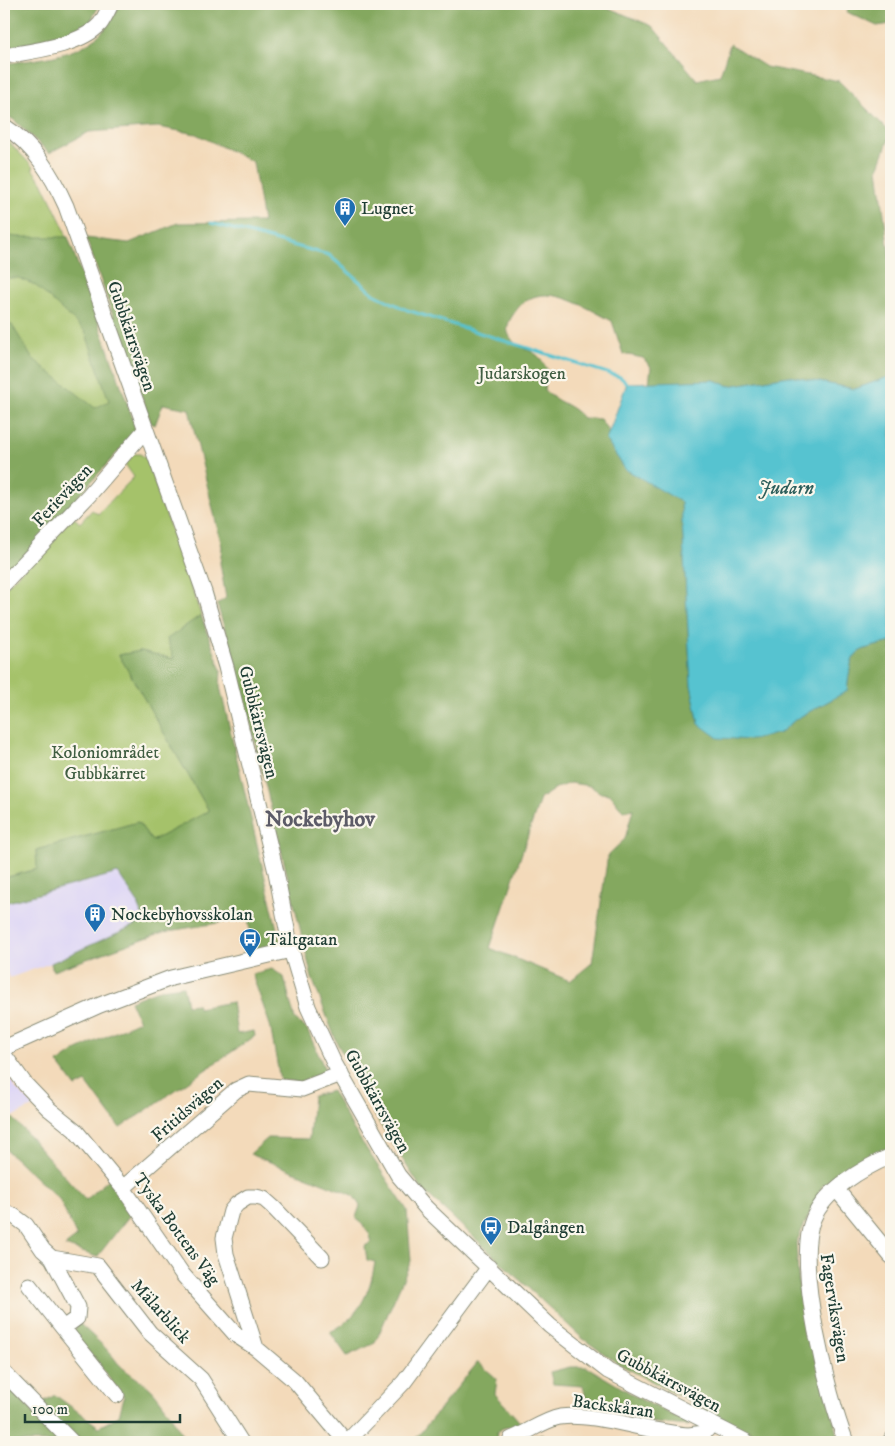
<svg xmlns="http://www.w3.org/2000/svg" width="895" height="1446" font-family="'IM FELL DW Pica',serif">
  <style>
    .built { fill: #ddd5f6 }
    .green { fill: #a5c26a; stroke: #62804f }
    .forest { fill: #84a85e; stroke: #527249; fill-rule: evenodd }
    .water { fill: #57c3d0; stroke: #3b8082 }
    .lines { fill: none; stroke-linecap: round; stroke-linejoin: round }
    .stream { stroke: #57c3d0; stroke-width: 3 }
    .minor-casing { stroke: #898c77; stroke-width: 17 }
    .minor { stroke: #fff; stroke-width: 15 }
    .labels { text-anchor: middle; stroke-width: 4.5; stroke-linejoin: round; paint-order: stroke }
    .poi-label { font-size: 18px; fill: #1f3d34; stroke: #fbf7ec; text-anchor: start }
    .street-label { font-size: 18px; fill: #1f3d34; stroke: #fbf7ec }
    .park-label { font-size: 18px; fill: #405e42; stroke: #fbf7ec }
    .water-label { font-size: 19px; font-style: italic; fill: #2d5e5b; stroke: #fbf7ec }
    .district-label { font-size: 22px; font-weight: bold; fill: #5c5b67; stroke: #fbf7ec }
  </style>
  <rect width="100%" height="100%" fill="#fbf7ec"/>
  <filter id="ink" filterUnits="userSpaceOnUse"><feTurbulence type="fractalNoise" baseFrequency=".02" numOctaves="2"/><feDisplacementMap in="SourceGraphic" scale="10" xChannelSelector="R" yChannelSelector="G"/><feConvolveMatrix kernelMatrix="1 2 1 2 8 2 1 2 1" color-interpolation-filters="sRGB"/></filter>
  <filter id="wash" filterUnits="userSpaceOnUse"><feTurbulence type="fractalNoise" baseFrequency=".0096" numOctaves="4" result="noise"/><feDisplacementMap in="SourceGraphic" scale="20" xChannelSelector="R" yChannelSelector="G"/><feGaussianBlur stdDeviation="1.12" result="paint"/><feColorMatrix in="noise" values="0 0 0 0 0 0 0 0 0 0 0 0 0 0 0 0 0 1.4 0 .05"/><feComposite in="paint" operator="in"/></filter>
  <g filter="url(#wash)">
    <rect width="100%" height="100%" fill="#f3daba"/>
    <path class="built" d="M 118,873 L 138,903 L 145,921 L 51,963 L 9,978 L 4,965 L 4,903 Z
      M 4,1071 L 16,1089 L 34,1106 L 12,1117 L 4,1115 Z"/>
    <path class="green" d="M 4,137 L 34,168 L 32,169 L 42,182 L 63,226 L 131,419 L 4,479 Z
      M 134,454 L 140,454 L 146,458 L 201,615 L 168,639 L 174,659 L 141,651 L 119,655 L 209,811 L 152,841 L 138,822 L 36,850 L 38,869 L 4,878 L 4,589 L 73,517 L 80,523 L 92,510 L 98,514 L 134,477 L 125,464 Z"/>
    <path class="forest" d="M 4,4 L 100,4 L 90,22 L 57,39 L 4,48 Z
      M 120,4 L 599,4 L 652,26 L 697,80 L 720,75 L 730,44 L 766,67 L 839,81 L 891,133 L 878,169 L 891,267 L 891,376 L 855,389 L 789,376 L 729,386 L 714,380 L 649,383 L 651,367 L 643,358 L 623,354 L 612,321 C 583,306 539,276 515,312 C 510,319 504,328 510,337 C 517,349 529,348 538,356 C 542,359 544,365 547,369 L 544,390 C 557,403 572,404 583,418 L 600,419 L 609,432 L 606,440 L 625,469 L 681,501 L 691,685 L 699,724 L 780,733 L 796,719 L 847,691 C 852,648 852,652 891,642 L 891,1149 L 868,1159 L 822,1186 L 796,1243 L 799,1290 L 840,1442 L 775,1442 L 763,1440 L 617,1363 L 582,1338 L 421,1188 L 378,1121 L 337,1043 L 312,978 L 239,675 L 217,604 L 226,598 L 220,563 L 222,547 L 189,409 L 163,404 L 155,425 L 151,423 L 86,238 L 129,243 L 178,223 L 263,222 L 253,162 L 196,134 L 158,127 L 89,132 L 49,153 L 14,120 L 4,114 L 4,64 C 54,56 97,57 120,4 ZM 571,783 L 590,786 L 601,793 L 610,794 L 623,811 L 633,809 L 625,839 L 608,855 L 592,963 L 570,981 L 490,948 L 540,799 L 556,788 Z
      M 849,4 L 891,4 L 891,24 L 877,26 L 847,12 Z
      M 4,235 L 17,237 L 68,237 L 135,425 L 134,434 L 4,579 L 4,321 L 12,325 L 32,358 L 95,408 L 109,401 L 85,331 L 35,285 L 19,278 L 4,278 Z
      M 201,615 L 221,670 L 220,687 L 281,946 L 253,954 L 248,918 L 163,932 L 53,971 L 51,963 L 144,921 L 138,903 L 118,873 L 4,903 L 4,878 L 37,869 L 36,850 L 138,822 L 152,841 L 209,811 L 119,655 L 141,651 L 174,659 L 167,639 Z
      M 272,969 L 284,977 L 295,1020 L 307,1029 L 326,1072 L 300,1082 L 280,1080 L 270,1025 L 252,974 Z
      M 183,986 L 187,1005 L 197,1004 L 198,1008 L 232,1002 L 237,1034 L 254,1031 L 255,1036 L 120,1128 L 86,1082 L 76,1087 L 58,1063 L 75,1051 L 139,1021 L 130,1001 L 161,989 Z
      M 332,1091 L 352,1127 L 407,1210 L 411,1261 L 375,1343 L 347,1356 L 330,1332 C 359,1318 370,1293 375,1262 L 367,1260 L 365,1246 L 372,1242 L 369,1233 L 356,1217 L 360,1206 L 353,1195 L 250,1154 L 268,1138 L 309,1139 L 313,1096 Z
      M 4,1115 L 12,1117 L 86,1200 L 109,1179 L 133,1211 L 97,1257 L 65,1246 L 77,1237 L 59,1199 L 4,1148 Z
      M 79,1323 C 91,1335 105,1346 114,1358 C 123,1372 141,1379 152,1390 C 166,1406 176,1424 186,1442 L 78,1442 L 40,1404 L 55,1395 L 99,1427 L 119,1416 L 124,1397 L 75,1335 L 74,1330 Z
      M 478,1362 L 497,1379 L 495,1394 L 526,1429 C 514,1430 507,1423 497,1432 L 496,1442 L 413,1442 Z
      M 570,1367 L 587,1367 L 642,1400 L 686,1422 L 688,1426 L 637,1421 L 637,1413 L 588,1406 L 583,1386 L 553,1384 L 550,1372 Z
      M 4,1382 L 63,1442 L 4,1442 Z
      M 543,1433 L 546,1442 L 524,1442 L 527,1438 Z"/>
    <path class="water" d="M 789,376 L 855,389 L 891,376 L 891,642 C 852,652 852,648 847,691 L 796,719 L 780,733 L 752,740 L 718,738 L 699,724 L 691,685 L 681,502 L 625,469 L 606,440 L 627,383 L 714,380 L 729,386 Z"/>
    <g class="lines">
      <path class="stream" d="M 211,223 L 329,255 L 374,294 L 407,310 L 620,377 L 627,383"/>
    </g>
  </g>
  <g filter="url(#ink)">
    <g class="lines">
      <g class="minor-casing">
        <path id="minor" d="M 4,56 C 32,51 80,46 100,24 C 104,19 108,10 111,4
          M 4,126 C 34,145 52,175 66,206 L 204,592 L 226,667 L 276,872 L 291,950 L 308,1007 L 333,1061 L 398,1175 L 426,1208 L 550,1326 L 608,1371 L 747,1442
          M 4,584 L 89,495 L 145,430
          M 4,1048 L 100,1005 L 171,978 L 291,950
          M 4,1055 L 25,1084 L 49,1109 L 75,1130 L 123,1188 L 183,1275 L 236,1335 L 256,1348 L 295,1381 L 346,1442
          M 123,1188 L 236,1090 L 249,1084 L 302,1089 L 341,1074
          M 837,1190 L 891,1256
          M 4,1212 L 14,1216 L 26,1225 L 43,1250 L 52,1258 L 78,1307 L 77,1318 L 63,1328 L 29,1285
          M 52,1258 L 98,1266 L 150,1333 L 201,1379 L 241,1442
          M 63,1328 L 117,1395
          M 256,1348 L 226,1254 L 224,1238 L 231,1211 L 237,1204 L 248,1197 L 256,1197 L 264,1199 L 273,1207 L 322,1258
          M 4,1373 L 72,1442
          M 511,1439 C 527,1433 544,1420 560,1417 C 595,1412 650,1433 689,1435 L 704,1433 L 711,1425
          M 347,1442 L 404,1382 L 489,1267
          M 846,1442 C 828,1396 794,1264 813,1219 C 825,1190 863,1168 891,1156
          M 890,1442 L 891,1440"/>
      </g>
      <use href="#minor" class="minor"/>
    </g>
  </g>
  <defs>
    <g id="building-pin" transform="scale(1.125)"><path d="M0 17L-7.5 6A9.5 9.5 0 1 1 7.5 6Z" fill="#1f6fb2" stroke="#fbf7ec"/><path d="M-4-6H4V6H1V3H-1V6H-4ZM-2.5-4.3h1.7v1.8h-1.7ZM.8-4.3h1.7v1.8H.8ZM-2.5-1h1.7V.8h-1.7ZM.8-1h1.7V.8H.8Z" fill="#fff"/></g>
    <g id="bus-pin" transform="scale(1.125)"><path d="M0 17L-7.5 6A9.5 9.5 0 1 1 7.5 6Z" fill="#1f6fb2" stroke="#fbf7ec"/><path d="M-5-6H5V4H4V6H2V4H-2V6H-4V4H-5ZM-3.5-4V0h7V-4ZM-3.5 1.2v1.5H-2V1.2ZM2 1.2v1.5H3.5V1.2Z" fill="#fff"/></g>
  </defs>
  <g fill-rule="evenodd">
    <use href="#building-pin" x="345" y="208"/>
    <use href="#building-pin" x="95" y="914"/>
    <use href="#bus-pin" x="250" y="939"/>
    <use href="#bus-pin" x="491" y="1227"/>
  </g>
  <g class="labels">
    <g class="poi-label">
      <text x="361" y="214">Lugnet</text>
      <text x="111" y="920">Nockebyhovsskolan</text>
      <text x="266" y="945">Tältgatan</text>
      <text x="507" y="1233">Dalgången</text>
    </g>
    <g class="street-label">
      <text transform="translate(132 336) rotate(71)" y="6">Gubbkärrsvägen</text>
      <text transform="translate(62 495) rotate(-47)" y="6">Ferievägen</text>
      <text transform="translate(259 722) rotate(76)" y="6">Gubbkärrsvägen</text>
      <text transform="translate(378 1101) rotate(61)" y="6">Gubbkärrsvägen</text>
      <text transform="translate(187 1109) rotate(-41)" y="6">Fritidsvägen</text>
      <text transform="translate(177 1229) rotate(54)" y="6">Tyska Bottens Väg</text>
      <text transform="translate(835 1308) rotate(81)" y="6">Fagerviksvägen</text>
      <text transform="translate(161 1311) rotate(48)" y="6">Mälarblick</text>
      <text transform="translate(669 1380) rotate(28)" y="6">Gubbkärrsvägen</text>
      <text transform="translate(613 1406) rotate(8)" y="6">Backskåran</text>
    </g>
    <g class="park-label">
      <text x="522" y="379">Judarskogen</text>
      <text x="105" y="758">Koloniområdet<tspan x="105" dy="21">Gubbkärret</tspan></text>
    </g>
    <g class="water-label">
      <text x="786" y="494">Judarn</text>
    </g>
    <g class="district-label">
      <text x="320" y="826">Nockebyhov</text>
    </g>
  </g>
  <rect width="895" height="1446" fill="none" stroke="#fbf7ec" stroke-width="20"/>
  <path d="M25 1414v8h155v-8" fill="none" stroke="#1f3d34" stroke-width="2.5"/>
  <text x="32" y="1414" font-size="15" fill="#1f3d34" stroke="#fbf7ec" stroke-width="4" paint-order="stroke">100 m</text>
</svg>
